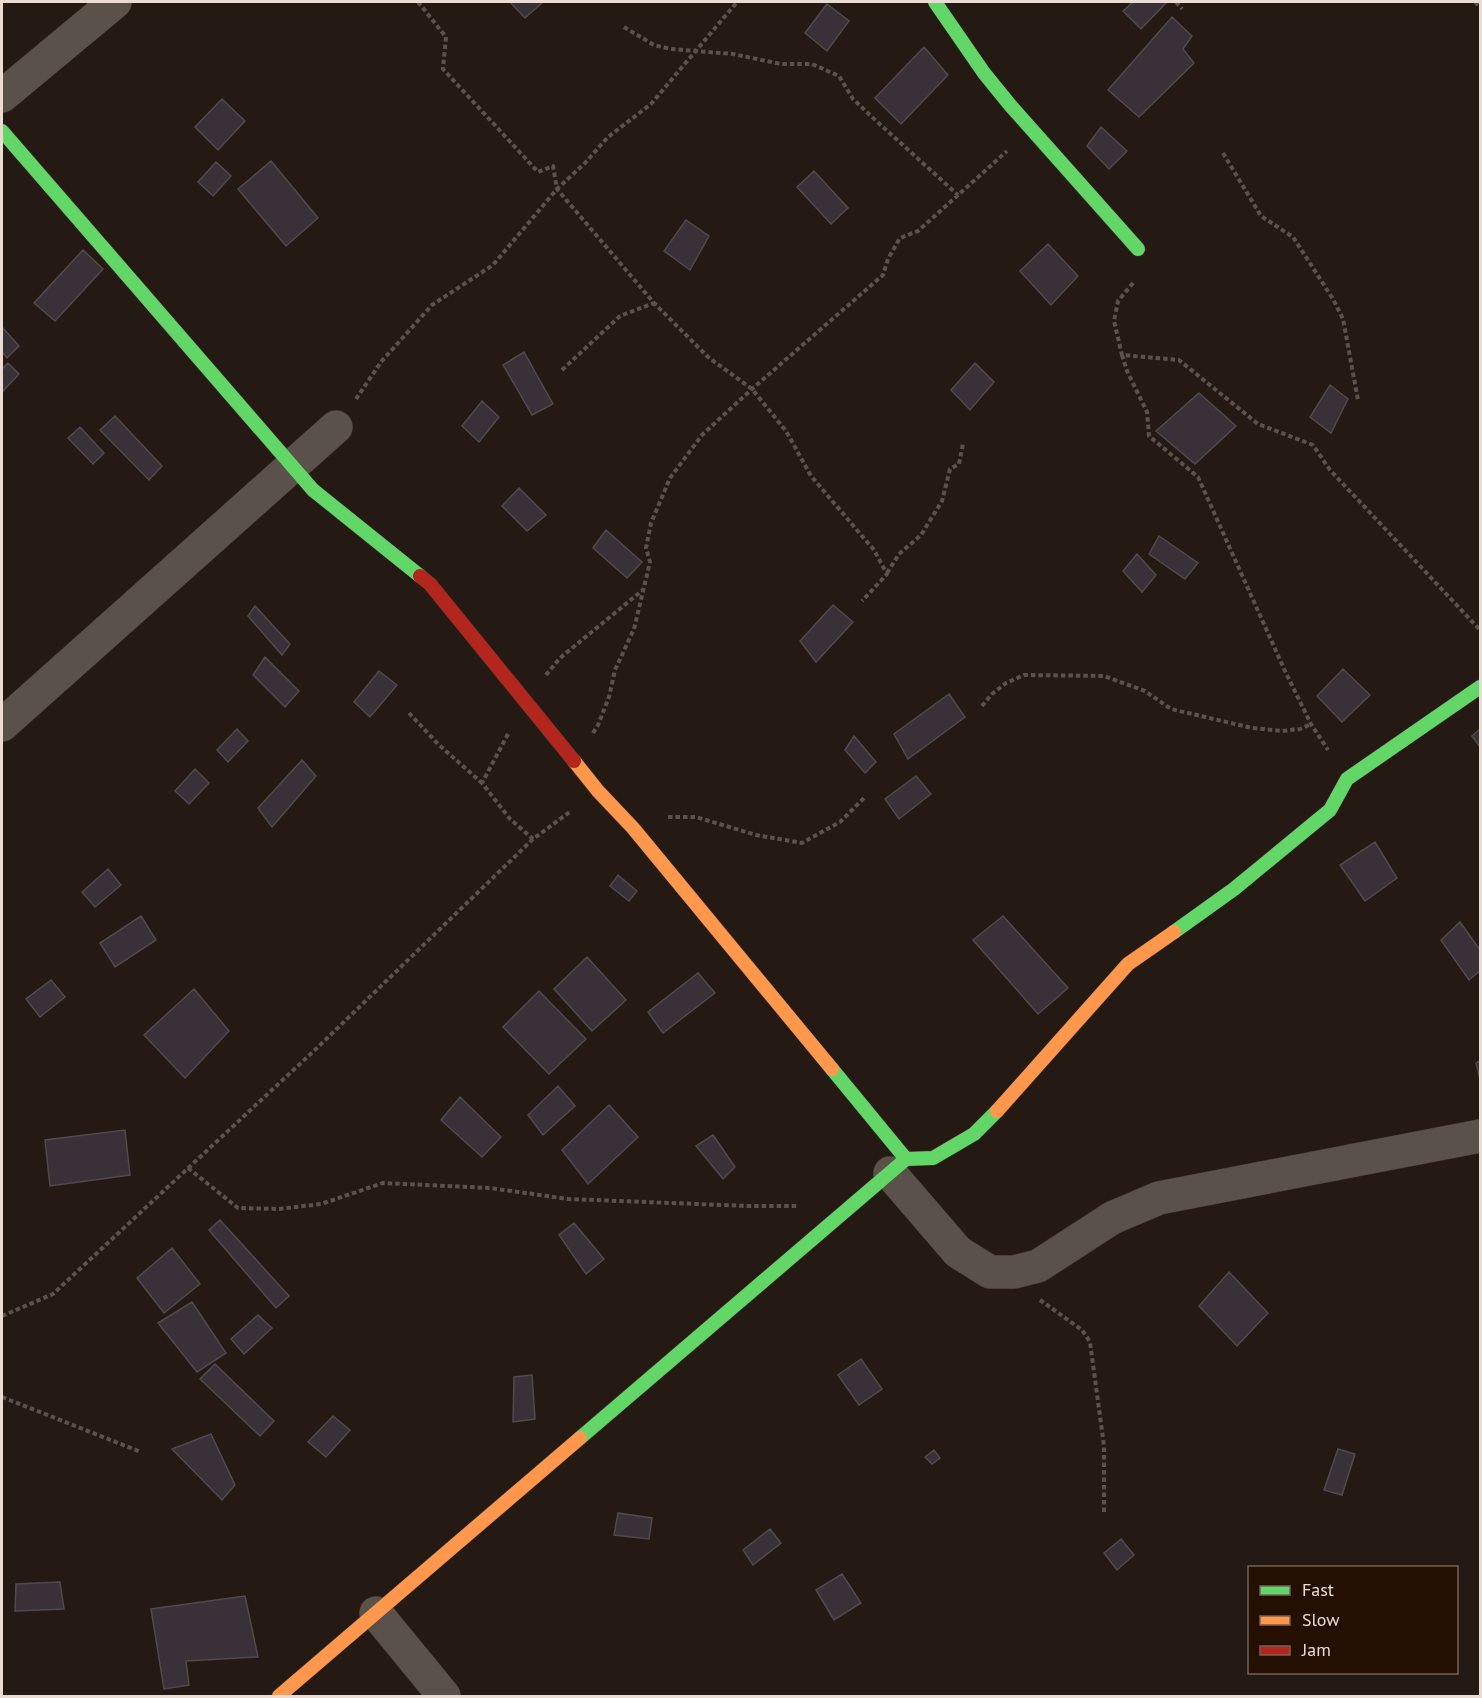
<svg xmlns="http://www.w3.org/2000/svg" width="1482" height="1698" font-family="'PT Sans',sans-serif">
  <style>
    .building { fill: #393137; stroke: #504a4c; stroke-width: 1.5 }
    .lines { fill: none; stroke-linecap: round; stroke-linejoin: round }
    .street-casing { stroke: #3e3530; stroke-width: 34 }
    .fast-casing { stroke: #3e3530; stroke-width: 15 }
    .slow-casing { stroke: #3e3530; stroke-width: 15 }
    .jam-casing { stroke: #3e3530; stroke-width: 15 }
    .path { stroke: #5b524d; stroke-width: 4; stroke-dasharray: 4.5 3; stroke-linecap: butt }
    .street { stroke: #5b514b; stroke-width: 33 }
    .fast { stroke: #63d668; stroke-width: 14 }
    .slow { stroke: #ff974d; stroke-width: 14 }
    .jam { stroke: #b3261e; stroke-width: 14 }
  </style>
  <rect width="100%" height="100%" fill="#251a13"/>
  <path class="building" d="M 510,2 L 543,2 L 525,18 Z
    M 1133,2 L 1167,2 L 1141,29 L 1123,11 Z
    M 827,4 L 849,21 L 827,51 L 805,33 Z
    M 1172,17 L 1192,36 L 1183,49 L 1194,63 L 1139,117 L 1108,90 Z
    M 924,47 L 948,75 L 901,124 L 875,98 Z
    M 222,99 L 245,121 L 218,150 L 195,127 Z
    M 1101,127 L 1127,151 L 1109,169 L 1087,146 Z
    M 271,161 L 318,218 L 286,246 L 238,189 Z
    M 216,162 L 231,176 L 213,196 L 198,182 Z
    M 814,171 L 848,208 L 831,224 L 797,187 Z
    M 686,220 L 709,236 L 690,270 L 664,251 Z
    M 1048,244 L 1078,276 L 1051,305 L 1020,271 Z
    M 83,250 L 103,269 L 55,321 L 34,303 Z
    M 2,327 L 19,346 L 7,358 L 2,352 Z
    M 524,352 L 553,404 L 532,415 L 503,365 Z
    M 8,363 L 19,374 L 2,392 L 2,369 Z
    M 975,363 L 994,382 L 970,410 L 951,390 Z
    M 1330,385 L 1348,399 L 1331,433 L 1310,417 Z
    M 1199,393 L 1236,426 L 1195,464 L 1156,431 Z
    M 482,401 L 499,417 L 479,442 L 462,426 Z
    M 115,416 L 162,466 L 149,480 L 100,430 Z
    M 80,427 L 104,453 L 93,464 L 68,438 Z
    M 519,488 L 546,515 L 527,531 L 502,506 Z
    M 606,530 L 642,562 L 627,578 L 593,548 Z
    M 1159,536 L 1198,563 L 1185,579 L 1149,554 Z
    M 1137,554 L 1156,575 L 1142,592 L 1123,571 Z
    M 833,605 L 853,622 L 816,662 L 800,641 Z
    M 255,606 L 290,644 L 282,655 L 248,616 Z
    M 265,657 L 299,691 L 285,707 L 253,675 Z
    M 1343,669 L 1370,695 L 1342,722 L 1317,696 Z
    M 379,671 L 397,685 L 370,717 L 354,702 Z
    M 949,694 L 965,717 L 908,759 L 894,734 Z
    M 237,729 L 248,741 L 228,762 L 217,750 Z
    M 1480,729 L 1480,747 L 1472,736 Z
    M 854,736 L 876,762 L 865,773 L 845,750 Z
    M 302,760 L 316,776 L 272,827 L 258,808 Z
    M 195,769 L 209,783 L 189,804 L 175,791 Z
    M 916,776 L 931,794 L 899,819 L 885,799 Z
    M 1375,842 L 1397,878 L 1365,901 L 1340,865 Z
    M 108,869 L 121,885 L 95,907 L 82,892 Z
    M 618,875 L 637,891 L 629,901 L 610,886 Z
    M 141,916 L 156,940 L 115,967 L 100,943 Z
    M 1003,916 L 1068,988 L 1038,1014 L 973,940 Z
    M 1460,922 L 1480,950 L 1480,971 L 1469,980 L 1441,940 Z
    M 587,957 L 626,1000 L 592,1031 L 554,989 Z
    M 698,973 L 715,993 L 663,1033 L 648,1012 Z
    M 51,980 L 65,997 L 40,1017 L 26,999 Z
    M 194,989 L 229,1031 L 185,1078 L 144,1035 Z
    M 539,991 L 586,1039 L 549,1074 L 503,1027 Z
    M 1480,1061 L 1480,1079 L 1476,1063 Z
    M 558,1086 L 575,1106 L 543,1135 L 528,1115 Z
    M 460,1097 L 501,1137 L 482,1157 L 441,1120 Z
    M 609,1105 L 638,1137 L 588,1184 L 562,1150 Z
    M 125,1130 L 130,1175 L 50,1186 L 45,1140 Z
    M 713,1135 L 735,1167 L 723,1179 L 696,1146 Z
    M 220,1220 L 289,1296 L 276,1308 L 209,1230 Z
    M 574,1223 L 604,1259 L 586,1274 L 559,1235 Z
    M 172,1248 L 200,1284 L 164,1313 L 137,1278 Z
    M 1229,1272 L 1268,1313 L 1237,1346 L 1199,1306 Z
    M 192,1302 L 226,1353 L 197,1372 L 158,1323 Z
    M 258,1315 L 272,1328 L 244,1354 L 231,1339 Z
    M 861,1359 L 882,1389 L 859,1405 L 838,1375 Z
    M 215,1364 L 274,1421 L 260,1436 L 200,1379 Z
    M 532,1375 L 535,1419 L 513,1422 L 514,1377 Z
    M 333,1416 L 350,1430 L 326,1457 L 308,1442 Z
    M 211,1434 L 235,1485 L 222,1500 L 172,1449 Z
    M 1338,1449 L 1355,1454 L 1342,1495 L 1324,1490 Z
    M 934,1450 L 940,1458 L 932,1464 L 925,1457 Z
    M 618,1513 L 652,1518 L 649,1539 L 614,1535 Z
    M 770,1529 L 781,1543 L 753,1565 L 743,1550 Z
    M 1121,1539 L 1134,1555 L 1117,1570 L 1104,1553 Z
    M 842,1574 L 861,1603 L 834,1620 L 816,1590 Z
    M 60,1582 L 64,1609 L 15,1611 L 16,1584 Z
    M 245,1596 L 258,1657 L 186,1661 L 189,1685 L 164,1689 L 151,1609 Z"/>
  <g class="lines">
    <g class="street-casing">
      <path id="street" d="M 2,96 L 115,2
        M 2,725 L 336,427
        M 890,1173 L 958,1252 L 990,1272 L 1014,1272 L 1038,1266 L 1112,1218 L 1159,1198 L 1480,1136
        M 376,1613 L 444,1696"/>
    </g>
    <g class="fast-casing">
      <path id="fast" d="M 935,2 L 984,73 L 1010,105 L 1138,249
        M 2,131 L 313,490 L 420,576
        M 1174,932 L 1234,889 L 1330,810 L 1347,779 L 1480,687
        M 832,1069 L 906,1159
        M 580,1438 L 906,1159 L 933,1158 L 974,1134 L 997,1111"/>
    </g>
    <g class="slow-casing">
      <path id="slow" d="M 574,761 L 598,791 L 633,828 L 832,1069
        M 997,1111 L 1128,964 L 1174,932
        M 279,1696 L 580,1438"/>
    </g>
    <g class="jam-casing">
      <path id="jam" d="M 420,576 L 430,584 L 574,761"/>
    </g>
    <path class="path" d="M 418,2 L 446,37 L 443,69 L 538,172 L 553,166 L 557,189 L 654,303 L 708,357 L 752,389 L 786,431 L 811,476 L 874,550 L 887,574 L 862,601
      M 1176,2 L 1182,9
      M 1475,2 L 1480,7
      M 624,27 L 654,45 L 671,49 L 733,54 L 781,64 L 812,64 L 839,76 L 853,99 L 872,117 L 958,195
      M 1223,153 L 1261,216 L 1293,237 L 1333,299 L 1343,319 L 1358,400
      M 1133,283 L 1118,301 L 1114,321 L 1122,355 L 1179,360 L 1258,424 L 1313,445 L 1330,470 L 1480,630
      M 1122,355 L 1127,371 L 1147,412 L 1149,436 L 1198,477 L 1285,671 L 1311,724 L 1328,750
      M 562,370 L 620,316 L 654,303
      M 356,399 L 381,362 L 432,305 L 493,265 L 557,189 L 585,163 L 608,137 L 651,104 L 737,2
      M 887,573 L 899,554 L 921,535 L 942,501 L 950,469 L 959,464 L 963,444
      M 546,675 L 560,658 L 644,589
      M 982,706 L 992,694 L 1006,683 L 1024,675 L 1104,676 L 1145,691 L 1171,709 L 1252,728 L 1282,731 L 1300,729 L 1311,724
      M 409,713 L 438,744 L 482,783
      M 593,733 L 598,725 L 609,697 L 615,670 L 634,629 L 650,562 L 646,548 L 651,523 L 670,478 L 702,435 L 752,389 L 883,275 L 888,259 L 900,238 L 918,231 L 1007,151
      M 508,734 L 482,783 L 510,819 L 533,839
      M 668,817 L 696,817 L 756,835 L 802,843 L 840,822 L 864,798
      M 188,1168 L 238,1208 L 279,1209 L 321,1204 L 383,1183 L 490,1188 L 568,1199 L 748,1206 L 798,1206
      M 1040,1300 L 1082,1330 L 1090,1342 L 1104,1446 L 1104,1513
      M 2,1316 L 53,1294 L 317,1048 L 533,839 L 571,811
      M 2,1397 L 141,1452"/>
    <use href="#street" class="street"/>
    <use href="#fast" class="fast"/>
    <use href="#slow" class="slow"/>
    <use href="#jam" class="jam"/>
  </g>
  <rect width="1482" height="1698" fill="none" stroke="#eadcd3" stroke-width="6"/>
  <rect x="1248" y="1566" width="210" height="108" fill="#231003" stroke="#736256" stroke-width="1.5"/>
  <rect x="1260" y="1586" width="30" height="9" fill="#63d668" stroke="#736256" stroke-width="1.5"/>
  <text x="1302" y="1596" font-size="18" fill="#eadcd3">Fast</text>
  <rect x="1260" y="1616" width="30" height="9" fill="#ff974d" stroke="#736256" stroke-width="1.5"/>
  <text x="1302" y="1626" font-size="18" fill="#eadcd3">Slow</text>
  <rect x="1260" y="1646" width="30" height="9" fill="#b3261e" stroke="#736256" stroke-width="1.5"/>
  <text x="1302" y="1656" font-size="18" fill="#eadcd3">Jam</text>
</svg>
